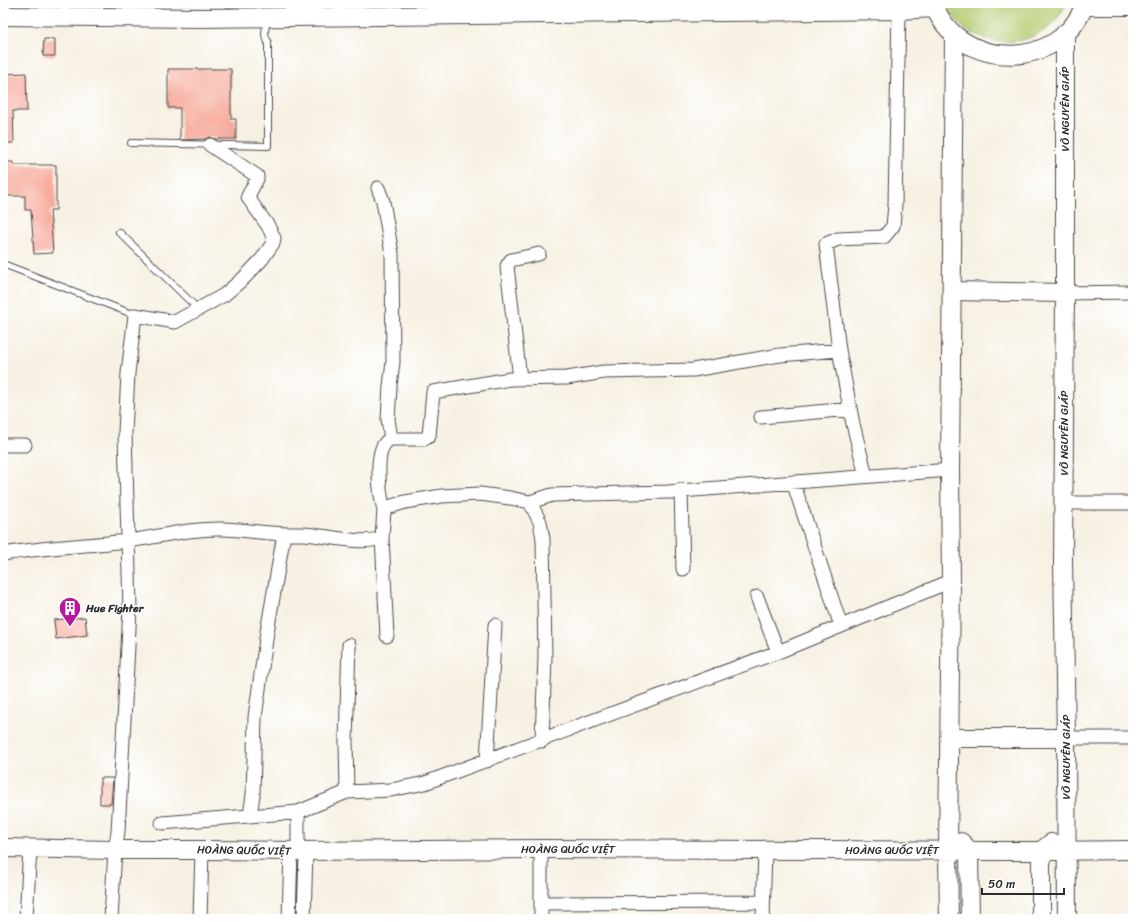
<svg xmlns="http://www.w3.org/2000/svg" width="1136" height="922" font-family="Sriracha,sans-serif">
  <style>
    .green { fill: #b3cc71; stroke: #6f7c4e }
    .building { fill: #f7ab9c }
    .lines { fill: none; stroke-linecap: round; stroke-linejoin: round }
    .lane-casing { stroke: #4a4947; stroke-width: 8 }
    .street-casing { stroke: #4a4947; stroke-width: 15 }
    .secondary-casing { stroke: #4a4947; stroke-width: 20 }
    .lane { stroke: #fff; stroke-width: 6 }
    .street { stroke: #fff; stroke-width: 13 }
    .secondary { stroke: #fff; stroke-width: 18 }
    .labels { text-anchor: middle; stroke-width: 3; stroke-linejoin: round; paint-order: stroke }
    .street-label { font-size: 11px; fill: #2b2b2b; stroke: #fff }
    .poi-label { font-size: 11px; font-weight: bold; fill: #2b2b2b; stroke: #fff; text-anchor: start }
  </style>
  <rect width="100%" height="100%" fill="#fff"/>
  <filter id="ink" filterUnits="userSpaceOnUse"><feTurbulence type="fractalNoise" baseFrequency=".025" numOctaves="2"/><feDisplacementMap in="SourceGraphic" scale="8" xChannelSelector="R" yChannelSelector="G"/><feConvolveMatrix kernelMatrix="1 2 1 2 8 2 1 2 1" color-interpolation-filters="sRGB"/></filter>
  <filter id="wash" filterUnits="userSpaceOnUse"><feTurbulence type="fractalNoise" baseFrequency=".012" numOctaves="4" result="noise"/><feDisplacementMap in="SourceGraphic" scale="16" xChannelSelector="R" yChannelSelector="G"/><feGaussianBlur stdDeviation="0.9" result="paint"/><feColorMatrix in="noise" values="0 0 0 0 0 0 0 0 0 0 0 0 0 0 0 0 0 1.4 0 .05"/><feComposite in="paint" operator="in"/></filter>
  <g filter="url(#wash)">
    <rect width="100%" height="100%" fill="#f7f1e3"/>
    <path class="green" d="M 945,3 L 1066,3 C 1053,38 1009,51 977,35 C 974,34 969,32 966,30 C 957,22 951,14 945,3 Z"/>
    <g id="blocks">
      <path class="building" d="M 44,39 L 55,39 L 55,56 L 43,56 Z
        M 168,69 L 231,69 L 231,119 L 236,119 L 236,139 L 216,139 L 210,137 L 205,139 L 180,140 L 180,108 L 168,108 Z
        M 26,73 L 27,111 L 13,111 L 14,143 L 3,143 L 3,74 Z
        M 3,162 L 13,162 L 13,165 L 56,165 L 56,210 L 50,210 L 53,253 L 34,254 L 31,210 L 25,210 L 25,196 L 3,196 Z
        M 85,617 L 87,635 L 56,639 L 54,620 Z
        M 100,778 L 113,778 L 111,804 L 100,804 Z"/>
    </g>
  </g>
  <g filter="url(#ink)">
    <use href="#blocks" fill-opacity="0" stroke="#4a4947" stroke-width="1"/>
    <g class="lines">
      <g class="lane-casing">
        <path id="lane" d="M 131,143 L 268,146 L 268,42 L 265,35 L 266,19
          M 119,232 L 198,309
          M 3,264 L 135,315"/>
      </g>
      <g class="street-casing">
        <path id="street" d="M 378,188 L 383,201 L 392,254 L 393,362 L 390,386 L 388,419 L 391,439 L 424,439 L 429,436 L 433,392 L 510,379 L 567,378 L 604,372 L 693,370 L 780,355 L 839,350
          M 1065,293 L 1133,292
          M 520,379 L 507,266 L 511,260 L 539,254
          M 761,417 L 850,409
          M 3,445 L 25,445
          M 866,476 L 853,424 L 839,350 L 826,244 L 838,239 L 884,237 L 893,226 L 895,205 L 899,10
          M 793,482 L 841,626
          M 681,490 L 683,569
          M 530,502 L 540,522 L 543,539 L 545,656 L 542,741
          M 1063,503 L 1133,503
          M 384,510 C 380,495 374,454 386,442 C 387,441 389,440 391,439
          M 382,537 L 387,636
          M 3,554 C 44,547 86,546 127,541 C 159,537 191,528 223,529 C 249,530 275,535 302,534 C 322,534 366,547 382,537 L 384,510 L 389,507 L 405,502 L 442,496 L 480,494 L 510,498 L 530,502 L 552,495 L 668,492 L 950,470
          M 757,597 L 778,652
          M 1066,738 L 1133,738
          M 487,761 L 495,625
          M 347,792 L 346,741 L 349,645
          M 250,815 L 253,795 L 255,717 L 267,632 L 284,534
          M 162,823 L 298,812
          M 298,851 L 298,812 L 347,792 L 391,790 L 425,783 L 778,652 L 951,581
          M 541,903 L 763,902
          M 26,919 L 30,848
          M 111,919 L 115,850 L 118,832 L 130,609 L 125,433 L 128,373 L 135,315 L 175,322 L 224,295 L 245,277 L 262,259 L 273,243 L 274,238 L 268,226 L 249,199 L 248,196 L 257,179 L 257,176 L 210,145
          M 200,919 L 202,850
          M 289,919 L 291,851
          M 304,919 L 306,851
          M 541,919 L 541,849
          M 763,919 L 765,849"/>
      </g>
      <g class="secondary-casing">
        <path id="secondary" d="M 933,3 C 958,72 1062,72 1085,3
          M 1084,6 L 1133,6
          M 3,16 L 201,18 L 899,10 L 935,8
          M 1065,33 L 1065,293 L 1063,561 L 1066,738 L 1067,919
          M 952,291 L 1065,293
          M 949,738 L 1066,738
          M 961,842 L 969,850 L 970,919
          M 3,848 L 115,850 L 202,850 L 298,851 L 541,849 L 1041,851 L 1133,850
          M 949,919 L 948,850 L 951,581 L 950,470 L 954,34
          M 1041,919 L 1041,851 L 1051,843"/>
      </g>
      <use href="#lane" class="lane"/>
      <use href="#street" class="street"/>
      <use href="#secondary" class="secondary"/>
    </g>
  </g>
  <defs>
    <g id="building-pin" transform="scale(1.15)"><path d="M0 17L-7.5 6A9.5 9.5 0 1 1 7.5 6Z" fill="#b5179e" stroke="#fff"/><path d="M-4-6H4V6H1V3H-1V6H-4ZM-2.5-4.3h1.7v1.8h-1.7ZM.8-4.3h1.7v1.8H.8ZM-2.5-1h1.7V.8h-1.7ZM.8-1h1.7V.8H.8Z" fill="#fff"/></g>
  </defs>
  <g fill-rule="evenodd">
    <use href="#building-pin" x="70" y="608"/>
  </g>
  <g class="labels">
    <g class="street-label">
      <text transform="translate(1065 109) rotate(-90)" y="4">VÕ NGUYÊN GIÁP</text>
      <text transform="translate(1064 433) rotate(-90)" y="4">VÕ NGUYÊN GIÁP</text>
      <text transform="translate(1066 757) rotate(-90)" y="4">VÕ NGUYÊN GIÁP</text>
      <text x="568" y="853">HOÀNG QUỐC VIỆT</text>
      <text transform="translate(244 850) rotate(1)" y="4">HOÀNG QUỐC VIỆT</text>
      <text x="892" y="854">HOÀNG QUỐC VIỆT</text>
    </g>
    <g class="poi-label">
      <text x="86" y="612">Hue Fighter</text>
    </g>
  </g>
  <rect width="1136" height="922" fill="none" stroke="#fff" stroke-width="16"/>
  <path d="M982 888v6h82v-6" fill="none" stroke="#2b2b2b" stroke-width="2"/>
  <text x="988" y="888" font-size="12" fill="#2b2b2b" stroke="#ffffff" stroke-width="3" paint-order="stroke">50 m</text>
</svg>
